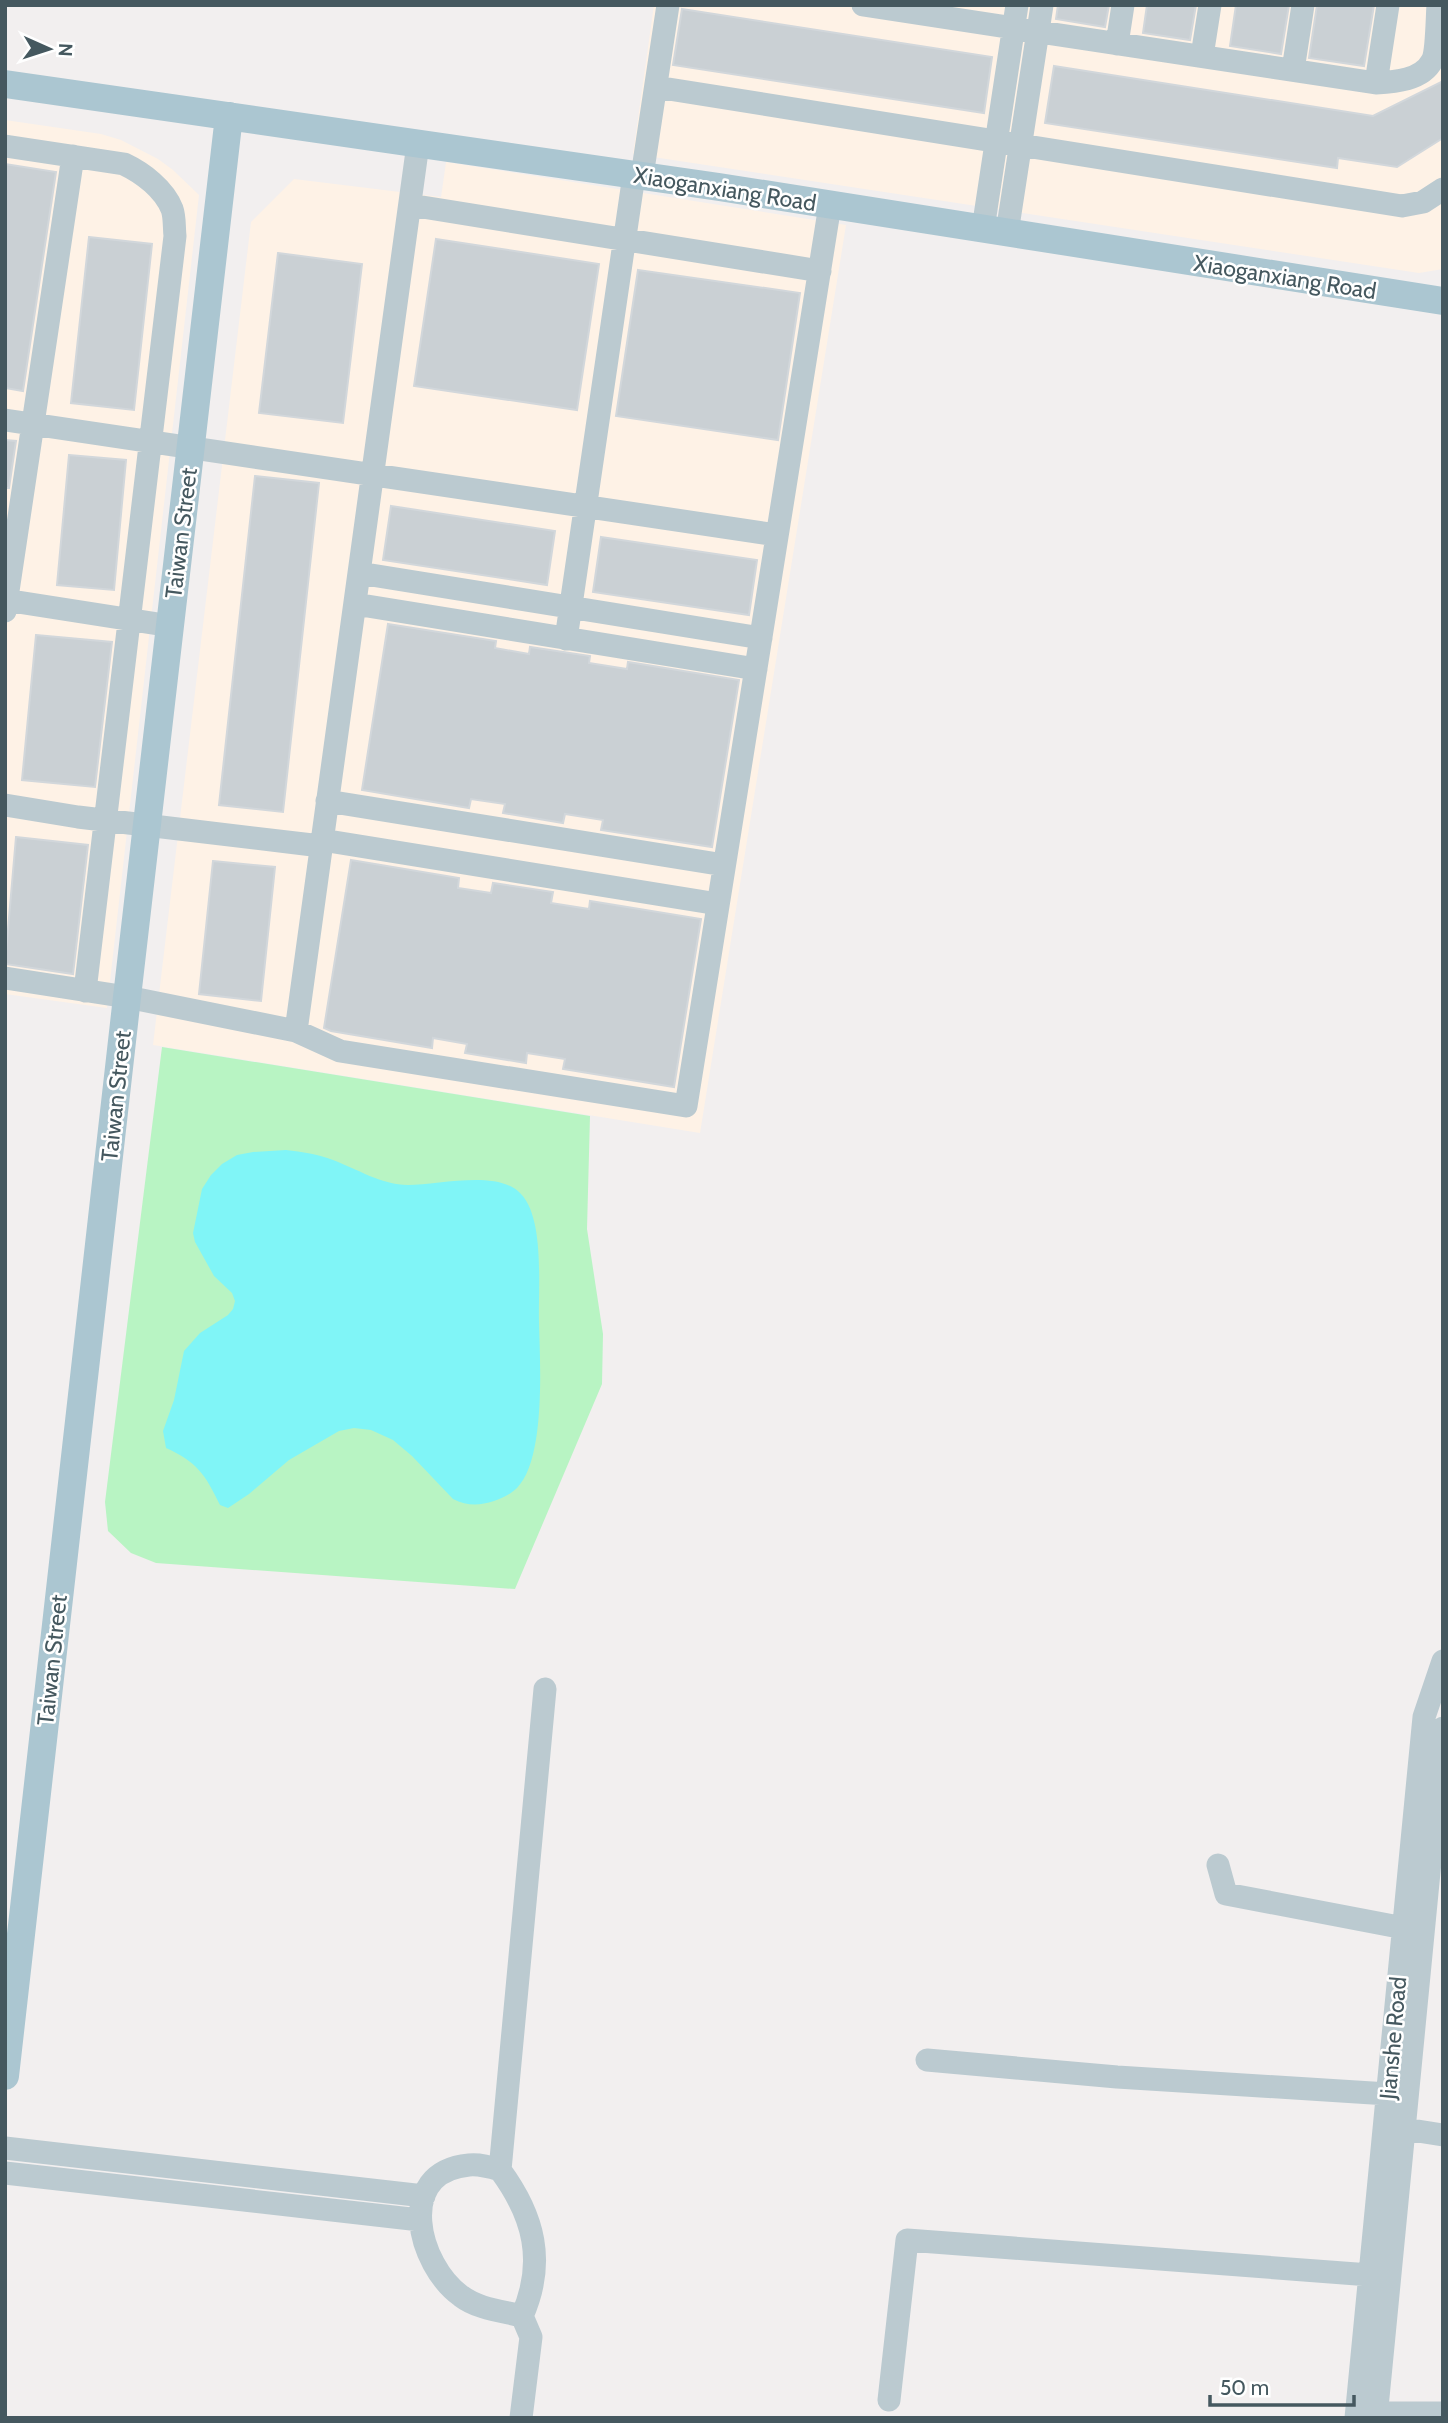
<svg xmlns="http://www.w3.org/2000/svg" width="1448" height="2423" font-family="Cabin,sans-serif">
  <style>
    .commercial { fill: #fef2e6 }
    .green { fill: #b8f4c3 }
    .water { fill: #80f5f7 }
    .building { fill: #cad0d4; stroke: #d2d7db; stroke-width: 2 }
    .lines { fill: none; stroke-linecap: round; stroke-linejoin: round }
    .minor { stroke: #bbcad0; stroke-width: 23 }
    .major { stroke: #abc6d1; stroke-width: 28 }
    .labels { text-anchor: middle; stroke-width: 5; stroke-linejoin: round; paint-order: stroke }
    .street-label { font-size: 23px; fill: #45585f; stroke: #fff }
  </style>
  <rect width="100%" height="100%" fill="#f2efef"/>
  <path class="commercial" d="M 654,5 L 1443,5 L 1443,269 L 1419,273 L 633,154 Z
    M 5,120 L 101,134 L 121,140 L 158,159 L 173,170 L 199,195 L 107,1008 L 5,994 Z
    M 446,162 L 846,225 L 700,1133 L 153,1045 L 251,222 L 294,179 L 441,197 Z"/>
  <path class="green" d="M 162,1047 L 590,1116 L 587,1229 L 603,1334 L 602,1384 L 515,1589 L 156,1563 L 131,1553 L 108,1531 L 105,1502 Z"/>
  <path class="water" d="M 286,1150 C 302,1152 318,1154 333,1160 C 357,1169 382,1185 408,1185 C 438,1185 499,1169 521,1194 C 545,1219 538,1289 539,1323 C 540,1362 546,1459 517,1488 C 511,1494 502,1498 494,1501 C 479,1506 467,1506 453,1499 L 412,1456 L 393,1440 L 371,1430 L 354,1428 L 339,1431 L 289,1460 L 249,1494 L 228,1508 L 220,1505 C 205,1474 197,1462 166,1448 L 163,1431 L 174,1400 L 184,1351 L 200,1333 L 228,1315 L 233,1309 L 235,1301 L 232,1293 L 214,1276 L 195,1242 L 193,1233 L 202,1189 L 211,1175 L 222,1164 L 237,1155 L 253,1152 Z"/>
  <path class="building" d="M 1058,5 L 1109,5 L 1105,27 L 1056,19 Z
    M 1147,5 L 1196,5 L 1190,40 L 1143,33 Z
    M 1236,5 L 1289,5 L 1281,54 L 1230,46 Z
    M 1317,5 L 1374,5 L 1364,66 L 1309,58 Z
    M 682,9 L 992,57 L 984,113 L 673,65 Z
    M 1054,66 L 1373,116 L 1443,81 L 1443,138 L 1397,167 L 1338,158 L 1337,168 L 1045,123 Z
    M 5,164 L 56,172 L 23,391 L 5,388 Z
    M 89,237 L 152,244 L 134,410 L 71,403 Z
    M 436,239 L 599,264 L 577,410 L 414,386 Z
    M 278,253 L 362,264 L 343,423 L 259,413 Z
    M 638,270 L 800,293 L 778,440 L 616,416 Z
    M 5,440 L 16,441 L 9,488 L 5,488 Z
    M 69,455 L 126,460 L 114,590 L 57,585 Z
    M 255,476 L 319,483 L 283,812 L 219,805 Z
    M 391,506 L 555,531 L 547,585 L 383,560 Z
    M 601,537 L 757,560 L 749,615 L 593,592 Z
    M 388,624 L 496,641 L 495,648 L 529,654 L 530,647 L 590,656 L 589,663 L 627,669 L 628,662 L 739,680 L 712,847 L 601,830 L 603,820 L 565,814 L 563,823 L 503,813 L 505,804 L 471,799 L 469,808 L 362,790 Z
    M 36,635 L 112,642 L 95,787 L 22,780 Z
    M 16,837 L 88,845 L 73,974 L 5,964 Z
    M 351,860 L 459,878 L 458,888 L 491,893 L 493,883 L 553,892 L 551,903 L 589,909 L 590,901 L 701,919 L 674,1087 L 563,1069 L 565,1059 L 527,1053 L 526,1063 L 465,1053 L 467,1044 L 433,1038 L 432,1048 L 331,1031 L 324,1028 Z
    M 213,861 L 275,867 L 261,1001 L 199,994 Z"/>
  <g class="lines">
    <path class="minor" d="M 863,5 L 1376,83 L 1388,5
      M 1117,44 L 1123,5
      M 1202,56 L 1210,5
      M 1293,70 L 1303,5
      M 1376,83 C 1395,82 1422,80 1432,61 C 1437,53 1437,17 1438,5
      M 656,87 L 1402,206 L 1423,202 L 1443,189
      M 5,146 L 124,164 C 143,173 164,189 172,209 C 175,217 174,228 175,236 L 85,991
      M 642,176 L 668,5
      M 410,205 L 820,271
      M 983,229 L 1017,5
      M 1007,233 L 1042,5
      M 5,420 L 777,535
      M 359,573 L 761,638
      M 5,600 L 171,626
      M 355,604 L 756,669
      M 5,611 L 73,156
      M 566,639 L 634,175
      M 327,801 L 724,865
      M 5,805 L 78,817 L 321,846
      M 322,840 L 718,904
      M 5,978 L 127,997 L 296,1031 L 340,1051 L 686,1106 L 830,205
      M 296,1031 L 418,144
      M 1218,1865 L 1226,1894 L 1404,1928
      M 927,2060 L 1117,2077 L 1388,2094
      M 1405,2129 L 1443,2135
      M 5,2148 L 424,2196
      M 500,2170 L 545,1689
      M 5,2173 L 420,2220
      M 889,2400 L 907,2240 L 1370,2275
      M 1377,2413 L 1443,2413
      M 521,2418 L 531,2337 L 522,2316 C 546,2262 534,2216 500,2170 C 490,2167 480,2164 469,2165 C 394,2172 418,2265 461,2296 C 478,2309 502,2311 522,2316
      M 1356,2418 L 1424,1717 L 1443,1661
      M 1376,2418 L 1443,1728"/>
    <path class="major" d="M 5,84 L 719,187 L 1443,301
      M 5,2076 L 127,997 L 229,116"/>
  </g>
  <g class="labels">
    <g class="street-label">
      <text transform="translate(725 189) rotate(9)" y="8">Xiaoganxiang Road</text>
      <text transform="translate(1285 277) rotate(9)" y="8">Xiaoganxiang Road</text>
      <text transform="translate(181 533) rotate(-83)" y="8">Taiwan Street</text>
      <text transform="translate(116 1096) rotate(-84)" y="8">Taiwan Street</text>
      <text transform="translate(52 1660) rotate(-84)" y="8">Taiwan Street</text>
      <text transform="translate(1393 2038) rotate(-85)" y="8">Jianshe Road</text>
    </g>
  </g>
  <rect width="1448" height="2423" fill="none" stroke="#45585f" stroke-width="14"/>
  <g transform="translate(49 49) rotate(93)" stroke="#ffffff" stroke-width="5" paint-order="stroke">
  <path d="M0-5L12 26L0 18L-12 26Z" fill="#45585f"/>
  <text y="-10" font-size="19" font-weight="bold" text-anchor="middle" fill="#45585f">N</text>
  </g>
  <path d="M1210 2395v10h144v-10" fill="none" stroke="#45585f" stroke-width="3.5"/>
  <text x="1220" y="2395" font-size="21" fill="#45585f" stroke="#ffffff" stroke-width="5" paint-order="stroke">50 m</text>
</svg>
